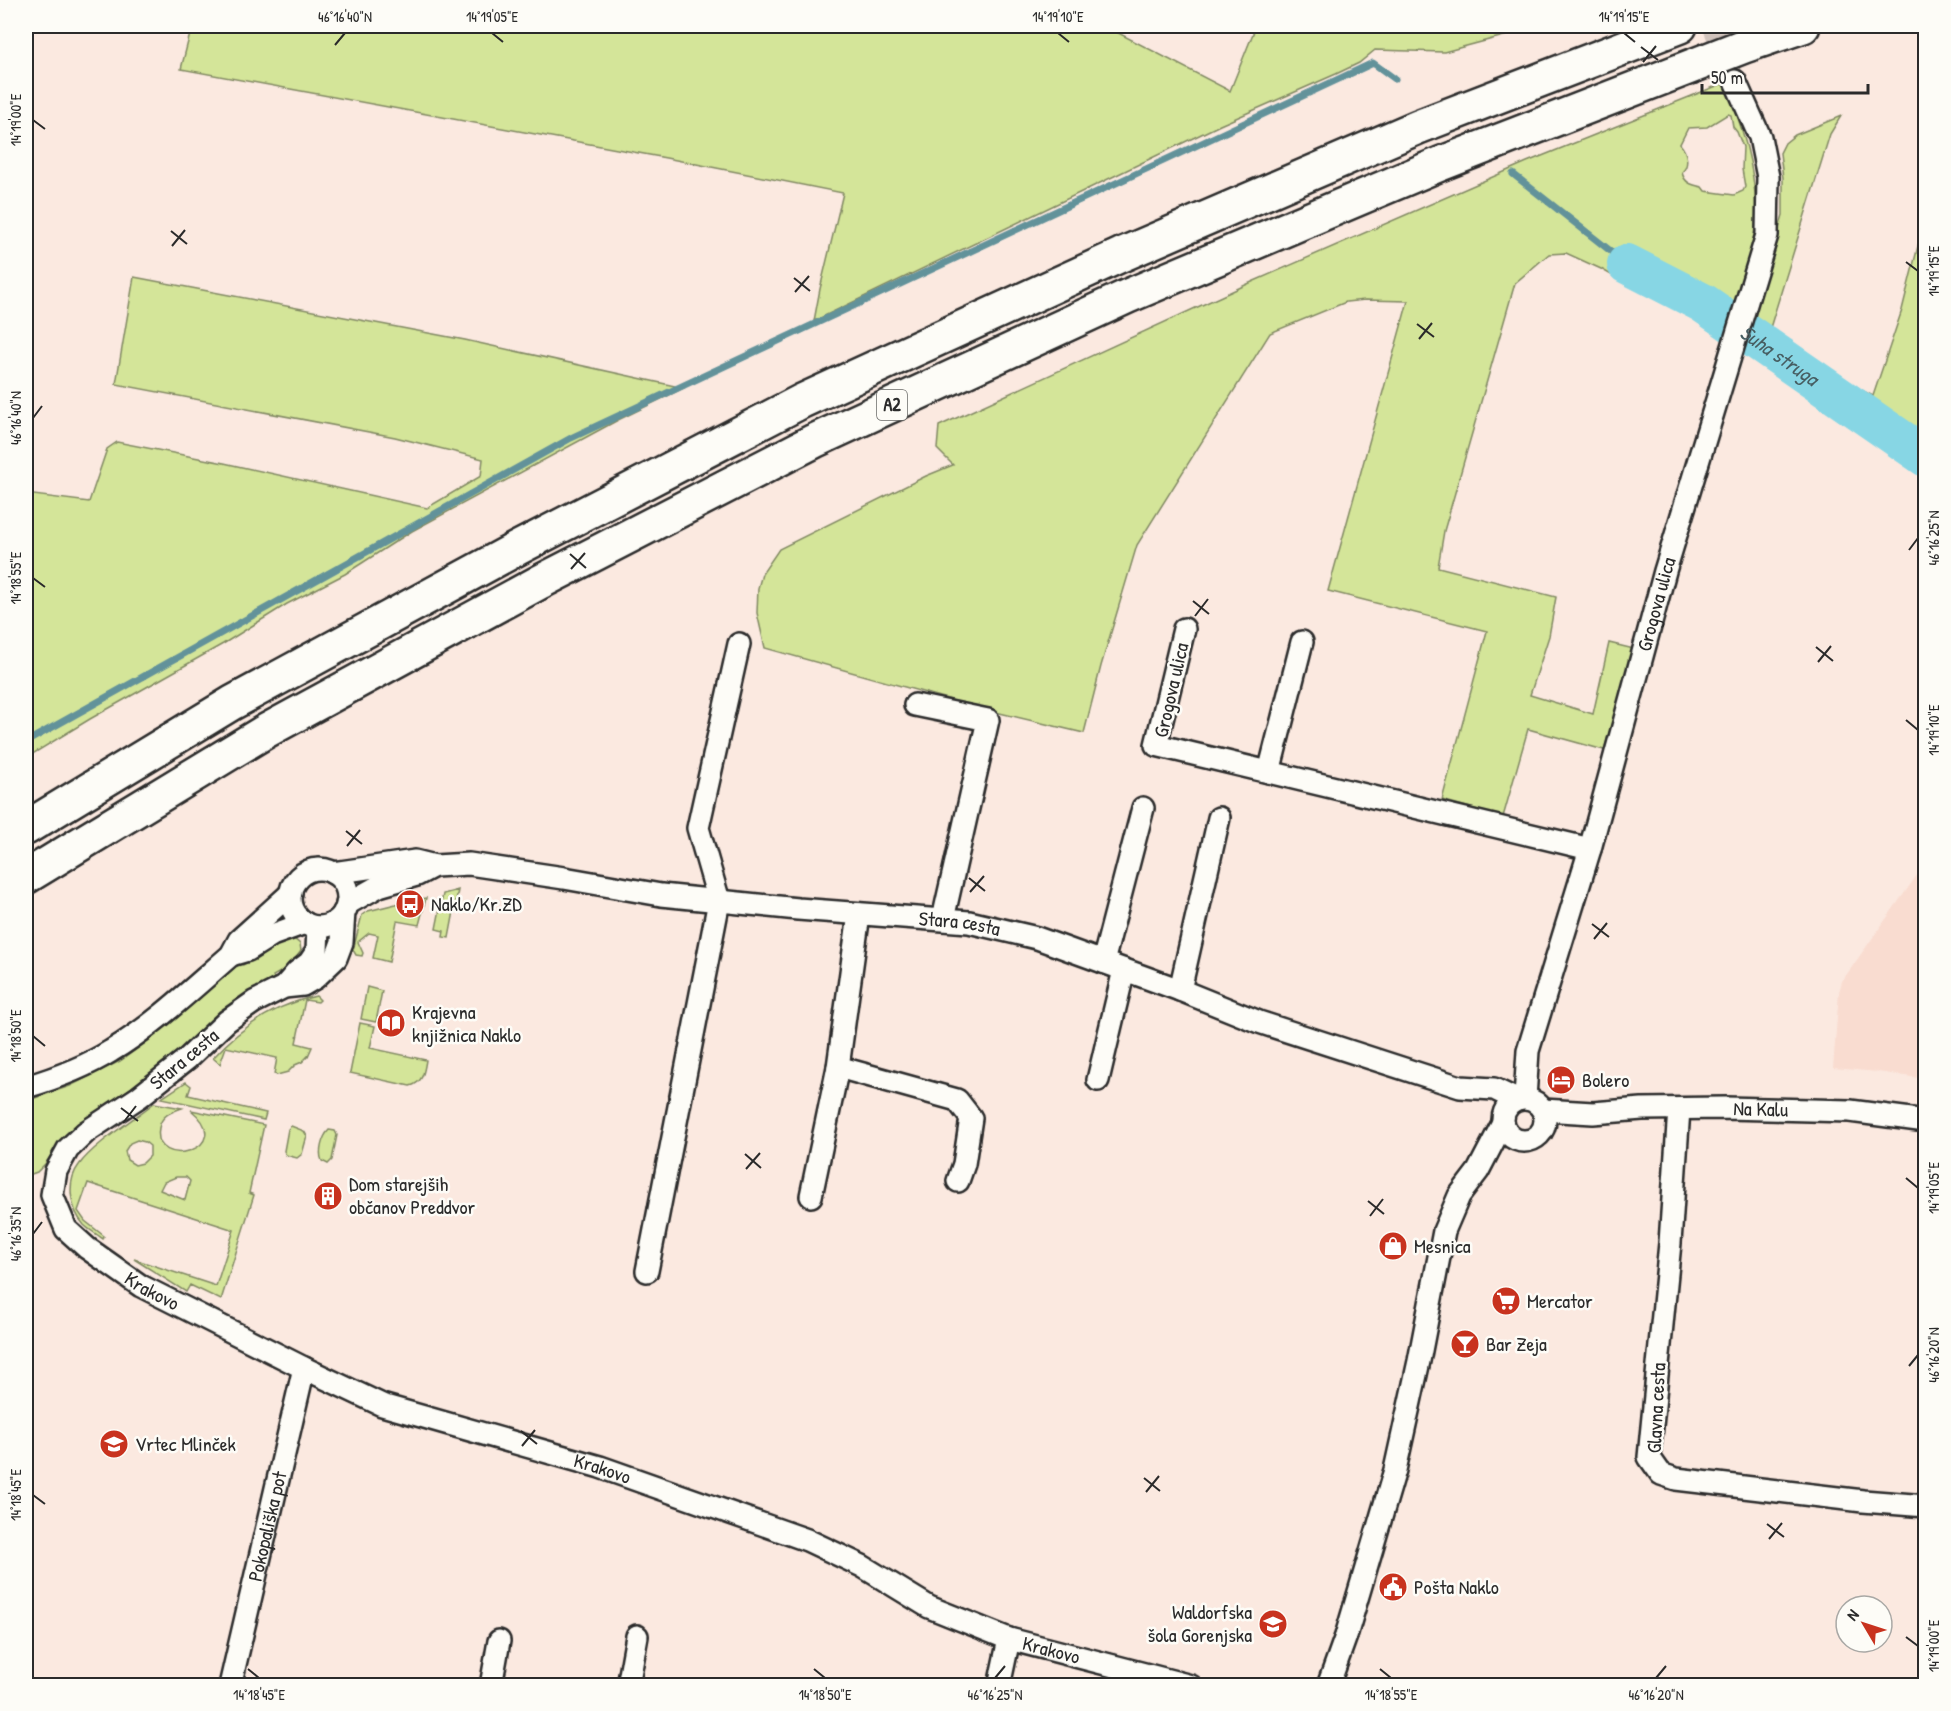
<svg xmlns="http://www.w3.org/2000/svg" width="1951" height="1711" font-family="'Patrick Hand',sans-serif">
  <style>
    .built { fill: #f9dcd0 }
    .green { fill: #d4e599; stroke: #808862; stroke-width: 1.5; fill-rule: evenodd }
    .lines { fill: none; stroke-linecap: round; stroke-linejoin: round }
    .stream { stroke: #62929a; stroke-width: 7 }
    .river { stroke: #87d6e4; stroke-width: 40 }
    .street-tunnel { stroke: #d1c3bc; stroke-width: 21; stroke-dasharray: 21 10; stroke-linecap: butt }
    .street-casing { stroke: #2b2b2b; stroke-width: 26 }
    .highway-casing { stroke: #2b2b2b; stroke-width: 38 }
    .street { stroke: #fdfcf7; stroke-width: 21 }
    .highway { stroke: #fdfcf7; stroke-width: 33 }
    .ticks { fill: none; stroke: #2b2b2b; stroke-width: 2 }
    .labels { text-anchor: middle; stroke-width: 5; stroke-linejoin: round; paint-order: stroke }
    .shield { fill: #fdfcf7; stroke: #6a6a68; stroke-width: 1.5 }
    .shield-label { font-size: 18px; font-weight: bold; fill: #2b2b2b }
    .street-label { font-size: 20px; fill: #2b2b2b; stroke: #fdfcf7 }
    .poi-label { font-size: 20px; fill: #2b2b2b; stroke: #fdfcf7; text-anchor: start }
    .water-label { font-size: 21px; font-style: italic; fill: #475e62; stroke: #fdfcf7 }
    .neatline { fill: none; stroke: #2b2b2b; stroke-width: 2 }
    .ticks-label { font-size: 15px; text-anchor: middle; fill: #2b2b2b }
  </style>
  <rect width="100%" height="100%" fill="#fbe9e0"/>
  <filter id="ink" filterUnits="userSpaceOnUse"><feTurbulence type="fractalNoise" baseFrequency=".0167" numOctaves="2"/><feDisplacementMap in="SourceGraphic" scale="12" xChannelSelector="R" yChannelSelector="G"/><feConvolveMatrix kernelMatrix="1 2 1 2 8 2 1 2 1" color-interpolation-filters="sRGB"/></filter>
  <g filter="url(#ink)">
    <path class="built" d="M 1925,864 L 1925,1079 L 1878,1072 L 1833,1068 L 1839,992 L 1842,981 Z"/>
    <path class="green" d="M 192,26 L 1105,26 L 1230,91 L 1256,26 L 1541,26 L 1444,52 L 1375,50 L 1359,63 L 1336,74 L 1220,125 L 814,321 L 820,289 L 843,193 L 666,158 L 181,69 Z
      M 1724,83 C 1742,123 1754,164 1756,208 C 1757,231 1746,277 1737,298 C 1734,305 1729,312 1726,318 L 1644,263 L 1630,274 L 1618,279 L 1601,269 L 1566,253 L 1549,254 L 1515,283 L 1444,531 L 1438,567 L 1556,597 L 1549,636 L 1530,695 L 1593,714 L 1609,643 L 1634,649 L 1604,750 L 1528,729 L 1503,817 L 1442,800 L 1487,631 L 1328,591 L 1408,301 L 1365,300 L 1346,302 L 1270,333 L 1137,545 L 1101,666 L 1084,733 L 987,710 L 765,648 L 757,613 L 758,588 L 762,574 L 779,549 L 926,476 L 953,465 L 937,449 L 939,426 L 1252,282 L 1527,162 ZM 1728,114 L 1731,115 L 1733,127 L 1737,132 L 1743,147 L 1742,169 L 1745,187 L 1743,191 L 1734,195 L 1705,191 L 1702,187 C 1692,185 1684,183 1682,172 C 1690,165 1687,152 1680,144 L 1688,128 L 1707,127 Z
      M 1841,116 L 1830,134 L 1770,328 L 1850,384 L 1873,396 L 1902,310 L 1925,218 L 1925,456 L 1750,329 L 1783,215 L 1783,178 L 1780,153 L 1785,143 L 1795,135 Z
      M 134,277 L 465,340 L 684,388 L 618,420 L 412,531 L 345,574 L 287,604 L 223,644 L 90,719 L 26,758 L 26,494 L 89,502 L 107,449 L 117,442 L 224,463 L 427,508 L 481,476 L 483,459 L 395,437 L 116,384 Z
      M 458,890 L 449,938 L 443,937 L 444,931 L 436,929 L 443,894 Z
      M 426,898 L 419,925 L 397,921 L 389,962 L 373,958 L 378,935 L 369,933 L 358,942 L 363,953 L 362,956 L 356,955 L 353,950 L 362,915 L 368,911 L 404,902 L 405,908 L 416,906 L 415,900 Z
      M 289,939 L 294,939 L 300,944 L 301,951 L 289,967 L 273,976 L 274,978 L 246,995 L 219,1016 L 179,1053 L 65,1135 L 45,1164 L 37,1172 L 26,1176 L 26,1101 L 70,1086 L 120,1061 L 151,1039 L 241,962 L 243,965 L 268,947 Z
      M 367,987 L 382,991 L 376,1022 L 361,1019 Z
      M 316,996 L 320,1000 L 318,1002 L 305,1000 L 296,1043 L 312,1047 L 308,1056 L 302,1062 L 295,1065 L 288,1072 L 277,1075 L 274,1074 L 277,1058 L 226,1047 L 220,1064 L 213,1058 C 241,1027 275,1005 316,996 Z
      M 360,1023 L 375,1026 L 370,1048 L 426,1060 C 424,1072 423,1083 410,1086 L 350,1073 Z
      M 186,1082 L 191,1086 L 188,1095 L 266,1113 L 264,1120 L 162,1098 Z
      M 154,1103 L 182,1108 C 171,1112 161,1115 159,1128 C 151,1173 240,1149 191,1110 L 264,1125 L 249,1193 L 254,1195 L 221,1300 L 190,1285 L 186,1292 L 134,1259 L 216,1286 L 234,1230 L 88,1183 L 78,1211 L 85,1221 L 104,1236 L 103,1239 C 97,1234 89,1230 84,1225 C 70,1209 66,1182 79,1165 C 93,1145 134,1119 154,1103 ZM 137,1140 L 145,1142 L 150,1146 L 150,1156 L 143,1163 L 135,1165 L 127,1160 L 125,1151 L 130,1143 ZM 176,1177 L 186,1177 L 190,1181 L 185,1200 L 160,1190 L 164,1182 Z
      M 291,1126 L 304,1131 L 307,1136 L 302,1154 L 297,1158 L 286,1155 L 284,1151 L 288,1129 Z
      M 329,1130 L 335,1131 L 337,1135 L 332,1160 L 328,1164 L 322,1161 C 318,1153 322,1137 329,1130 Z"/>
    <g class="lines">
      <path class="stream" d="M 1513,174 L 1627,264
        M 26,742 L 571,438 L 1373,63 L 1395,79"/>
      <path class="river" id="s1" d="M 1627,264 L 1703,303 L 1926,457"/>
      <path class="street-tunnel" d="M 1713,26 L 1735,81"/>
      <g class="street-casing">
        <g id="street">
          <path d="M 1184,629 L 1156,745 L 1590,849"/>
          <path d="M 915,705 L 988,720 L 943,919"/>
          <path d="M 1269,772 L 1302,642"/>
          <circle cx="319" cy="898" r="29"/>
          <path id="s2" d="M 333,873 L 415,861 L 435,866 L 469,864 L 564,878 L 661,895 L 798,909 L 969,922 L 1037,938 L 1180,990 L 1259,1022 L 1460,1087 L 1494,1089 L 1517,1100"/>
          <path d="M 347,904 L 379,886 L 417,875 L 434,866"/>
          <path id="s3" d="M 344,912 L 342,942 L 336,958 L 315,978 L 303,985 L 284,987 L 254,1002 L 227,1021 L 188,1058 L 139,1097 L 86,1132 L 68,1149 L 56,1171 L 52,1195 L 66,1229 L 87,1248 L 141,1286 L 304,1368 L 382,1405 L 600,1467 L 807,1540 L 862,1566 L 929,1607 L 1009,1639 L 1191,1686"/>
          <path d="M 859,914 L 838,1067 L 957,1100 L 971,1118 L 964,1164 L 958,1181"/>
          <path d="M 231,955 L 248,950 L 272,935 L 305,923"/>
          <path d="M 1103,962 L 1143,808"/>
          <path d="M 284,987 L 297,972 L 309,963 L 317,951 L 318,927"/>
          <path d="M 1180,990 L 1219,818"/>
          <path d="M 1098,1080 L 1124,970"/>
          <path d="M 26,1087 C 56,1078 84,1068 111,1051 C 153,1026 194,987 231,955 L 239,940 L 291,893"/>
          <path id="s4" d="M 1525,1098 L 1528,1051 L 1590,849 L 1665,571 L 1767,235 L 1768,177 L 1760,137 L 1735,81"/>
          <circle cx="1524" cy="1120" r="21"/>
          <path d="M 1679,1109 L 1670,1243 L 1649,1457 L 1661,1474 L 1676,1479 L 1863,1501 L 1926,1506"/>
          <path id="s5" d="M 1543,1110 L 1593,1113 L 1642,1109 L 1725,1108 L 1850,1111 L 1926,1121"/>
          <path d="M 811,1196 L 838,1067"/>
          <path d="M 647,1271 L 719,901 L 698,828 L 739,644"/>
          <path id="s6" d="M 230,1686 L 304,1368"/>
          <path d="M 491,1686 L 499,1641"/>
          <path d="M 628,1686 L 637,1636"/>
          <path d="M 999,1686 L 1009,1639"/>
          <path d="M 1328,1686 L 1346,1636 L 1395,1470 L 1419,1361 L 1444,1231 L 1459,1196 L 1478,1171 L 1503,1123"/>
        </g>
      </g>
      <g class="highway-casing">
        <path id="highway" d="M 26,828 L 232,703 L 518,548 L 802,401 L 1121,255 L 1418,127 L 1680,26
          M 26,877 L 266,731 L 540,582 L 814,441 L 1128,296 L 1440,164 L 1744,46 L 1803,26"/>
      </g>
      <use href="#street" class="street"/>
      <use href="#highway" class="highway"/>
    </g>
  </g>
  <path class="ticks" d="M 492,33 L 503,42M 1058,33 L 1069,42M 1624,33 L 1635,42M 335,45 L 345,33M 1641,47 L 1658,60M 1643,62 L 1656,46M 33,120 L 45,129M 171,231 L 187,244M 172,246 L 185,230M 1906,262 L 1918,271M 794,278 L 810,291M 795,292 L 809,276M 1417,324 L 1434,337M 1419,339 L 1432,323M 33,418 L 42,406M 1909,550 L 1918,538M 570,554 L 586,568M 571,569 L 585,553M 33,578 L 45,587M 1193,601 L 1209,614M 1195,616 L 1208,599M 1816,647 L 1833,661M 1818,662 L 1831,646M 1906,720 L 1918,730M 346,831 L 362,844M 347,846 L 360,830M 969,878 L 985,891M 970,892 L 984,876M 1592,924 L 1609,937M 1594,939 L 1607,923M 33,1036 L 45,1046M 121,1108 L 138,1121M 123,1123 L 136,1106M 745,1154 L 761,1168M 746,1169 L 760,1153M 1906,1178 L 1918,1188M 1368,1201 L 1384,1214M 1370,1216 L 1383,1199M 33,1234 L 42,1222M 1909,1366 L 1918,1355M 521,1431 L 537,1444M 522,1446 L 535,1430M 1144,1478 L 1160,1491M 1146,1492 L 1159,1476M 33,1495 L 45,1504M 1767,1524 L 1784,1537M 1769,1539 L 1782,1523M 1906,1637 L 1918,1646M 248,1669 L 259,1678M 814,1669 L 825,1678M 1380,1669 L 1391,1678M 995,1678 L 1005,1666M 1656,1678 L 1666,1666"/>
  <defs>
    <g id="bus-disc" transform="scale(1.5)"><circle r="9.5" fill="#c8321e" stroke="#fdfcf7"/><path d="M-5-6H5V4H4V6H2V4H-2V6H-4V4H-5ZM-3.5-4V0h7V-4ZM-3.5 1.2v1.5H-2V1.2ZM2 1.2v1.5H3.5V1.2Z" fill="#fff"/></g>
    <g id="library-disc" transform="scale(1.5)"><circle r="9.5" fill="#c8321e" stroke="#fdfcf7"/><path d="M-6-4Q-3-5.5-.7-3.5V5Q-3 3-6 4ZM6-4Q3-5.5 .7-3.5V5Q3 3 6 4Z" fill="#fff"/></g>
    <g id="hotel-disc" transform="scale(1.5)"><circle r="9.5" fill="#c8321e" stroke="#fdfcf7"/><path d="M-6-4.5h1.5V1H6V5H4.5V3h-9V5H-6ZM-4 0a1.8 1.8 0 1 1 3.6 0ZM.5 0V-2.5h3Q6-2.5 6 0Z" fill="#fff"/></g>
    <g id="building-disc" transform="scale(1.5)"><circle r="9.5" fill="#c8321e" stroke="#fdfcf7"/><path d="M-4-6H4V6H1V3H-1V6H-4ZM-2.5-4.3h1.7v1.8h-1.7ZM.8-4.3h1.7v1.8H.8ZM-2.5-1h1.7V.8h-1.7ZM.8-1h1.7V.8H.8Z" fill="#fff"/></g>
    <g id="shop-disc" transform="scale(1.5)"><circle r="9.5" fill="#c8321e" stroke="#fdfcf7"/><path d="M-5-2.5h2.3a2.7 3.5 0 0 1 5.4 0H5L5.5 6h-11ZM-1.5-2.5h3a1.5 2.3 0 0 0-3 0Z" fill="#fff"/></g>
    <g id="supermarket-disc" transform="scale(1.5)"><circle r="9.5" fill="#c8321e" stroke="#fdfcf7"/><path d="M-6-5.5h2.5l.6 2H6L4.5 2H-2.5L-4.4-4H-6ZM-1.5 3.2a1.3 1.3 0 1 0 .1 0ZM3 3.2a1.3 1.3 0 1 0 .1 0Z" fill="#fff"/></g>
    <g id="bar-disc" transform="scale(1.5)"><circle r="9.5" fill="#c8321e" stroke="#fdfcf7"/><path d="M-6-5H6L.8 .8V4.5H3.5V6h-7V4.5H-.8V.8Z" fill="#fff"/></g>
    <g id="school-disc" transform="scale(1.5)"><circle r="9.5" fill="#c8321e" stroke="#fdfcf7"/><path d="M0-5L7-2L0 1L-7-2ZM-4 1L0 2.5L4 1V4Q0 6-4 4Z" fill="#fff"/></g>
    <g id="civic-disc" transform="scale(1.5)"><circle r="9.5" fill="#c8321e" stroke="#fdfcf7"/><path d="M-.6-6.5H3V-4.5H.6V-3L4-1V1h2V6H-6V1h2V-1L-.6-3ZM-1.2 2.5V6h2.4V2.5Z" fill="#fff"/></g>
  </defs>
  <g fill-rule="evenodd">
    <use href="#bus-disc" x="410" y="904"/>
    <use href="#library-disc" x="391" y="1023"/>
    <use href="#hotel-disc" x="1561" y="1080"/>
    <use href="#building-disc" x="328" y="1196"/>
    <use href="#shop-disc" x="1393" y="1246"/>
    <use href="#supermarket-disc" x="1506" y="1301"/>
    <use href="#bar-disc" x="1465" y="1344"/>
    <use href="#school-disc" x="114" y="1444"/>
    <use href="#civic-disc" x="1393" y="1587"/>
    <use href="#school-disc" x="1273" y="1624"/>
  </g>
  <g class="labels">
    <rect class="shield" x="877" y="390" width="30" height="30" rx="4.5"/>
    <g class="shield-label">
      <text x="892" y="411">A2</text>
    </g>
    <g class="street-label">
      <text dy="7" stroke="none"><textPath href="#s4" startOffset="512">Grogova ulica</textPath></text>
      <text transform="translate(1171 690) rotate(-77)" y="7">Grogova ulica</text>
      <text dy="7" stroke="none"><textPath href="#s2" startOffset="632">Stara cesta</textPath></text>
      <text transform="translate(184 1059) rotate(-40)" y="7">Stara cesta</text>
      <text dy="7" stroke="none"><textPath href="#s5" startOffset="218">Na Kalu</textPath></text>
      <text dy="7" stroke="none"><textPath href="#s3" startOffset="573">Krakovo</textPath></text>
      <text transform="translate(1656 1408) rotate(-87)" y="7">Glavna cesta</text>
      <text dy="7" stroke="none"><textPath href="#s3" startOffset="1059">Krakovo</textPath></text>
      <text dy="7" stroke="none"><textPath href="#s6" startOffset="164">Pokopališka pot</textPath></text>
      <text dy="7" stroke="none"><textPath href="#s3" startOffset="1545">Krakovo</textPath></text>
    </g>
    <g class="poi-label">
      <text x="431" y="911">Naklo/Kr.ZD</text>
      <text x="412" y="1019">Krajevna<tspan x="412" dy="23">knjižnica Naklo</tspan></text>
      <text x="1582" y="1087">Bolero</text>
      <text x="349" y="1191">Dom starejših<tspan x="349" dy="23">občanov Preddvor</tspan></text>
      <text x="1414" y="1253">Mesnica</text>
      <text x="1527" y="1308">Mercator</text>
      <text x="1486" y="1351">Bar Zeja</text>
      <text x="135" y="1451">Vrtec Mlinček</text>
      <text x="1414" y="1594">Pošta Naklo</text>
      <text x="1252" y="1619" text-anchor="end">Waldorfska<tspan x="1252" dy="23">šola Gorenjska</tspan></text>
    </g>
    <g class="water-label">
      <text dy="7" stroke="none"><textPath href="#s1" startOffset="178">Suha struga</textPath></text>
    </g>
  </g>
  <rect width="1951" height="1711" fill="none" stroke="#fdfcf7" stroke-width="66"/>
  <g transform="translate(1864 1624) rotate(309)"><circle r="28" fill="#fdfcf7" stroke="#a9a8a5" stroke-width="1.5"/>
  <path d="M0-4.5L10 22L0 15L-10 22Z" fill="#c8321e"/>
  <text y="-9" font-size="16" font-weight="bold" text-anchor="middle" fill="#2b2b2b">N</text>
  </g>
  <path d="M1702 84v9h166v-9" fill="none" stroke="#2b2b2b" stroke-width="3"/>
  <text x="1711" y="84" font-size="18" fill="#2b2b2b" stroke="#fdfcf7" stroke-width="4.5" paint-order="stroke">50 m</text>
  <rect x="33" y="33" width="1885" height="1645" class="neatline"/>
  <g class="ticks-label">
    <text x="345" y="22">46°16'40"N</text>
    <text x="492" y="22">14°19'05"E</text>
    <text x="1058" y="22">14°19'10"E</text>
    <text x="1624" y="22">14°19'15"E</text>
    <text transform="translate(16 120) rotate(-90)" y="5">14°19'00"E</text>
    <text transform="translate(1934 271) rotate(-90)" y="5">14°19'15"E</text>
    <text transform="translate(16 418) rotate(-90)" y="5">46°16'40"N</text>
    <text transform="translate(1934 538) rotate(-90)" y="5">46°16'25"N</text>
    <text transform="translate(16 578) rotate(-90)" y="5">14°18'55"E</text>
    <text transform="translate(1934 730) rotate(-90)" y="5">14°19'10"E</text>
    <text transform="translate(16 1036) rotate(-90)" y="5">14°18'50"E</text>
    <text transform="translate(1934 1188) rotate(-90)" y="5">14°19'05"E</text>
    <text transform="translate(16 1234) rotate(-90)" y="5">46°16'35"N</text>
    <text transform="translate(1934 1355) rotate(-90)" y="5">46°16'20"N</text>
    <text transform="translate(16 1495) rotate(-90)" y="5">14°18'45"E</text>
    <text transform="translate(1934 1646) rotate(-90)" y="5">14°19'00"E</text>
    <text x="259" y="1700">14°18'45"E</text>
    <text x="825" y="1700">14°18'50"E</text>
    <text x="995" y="1700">46°16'25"N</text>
    <text x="1391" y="1700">14°18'55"E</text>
    <text x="1656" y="1700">46°16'20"N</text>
  </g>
</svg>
